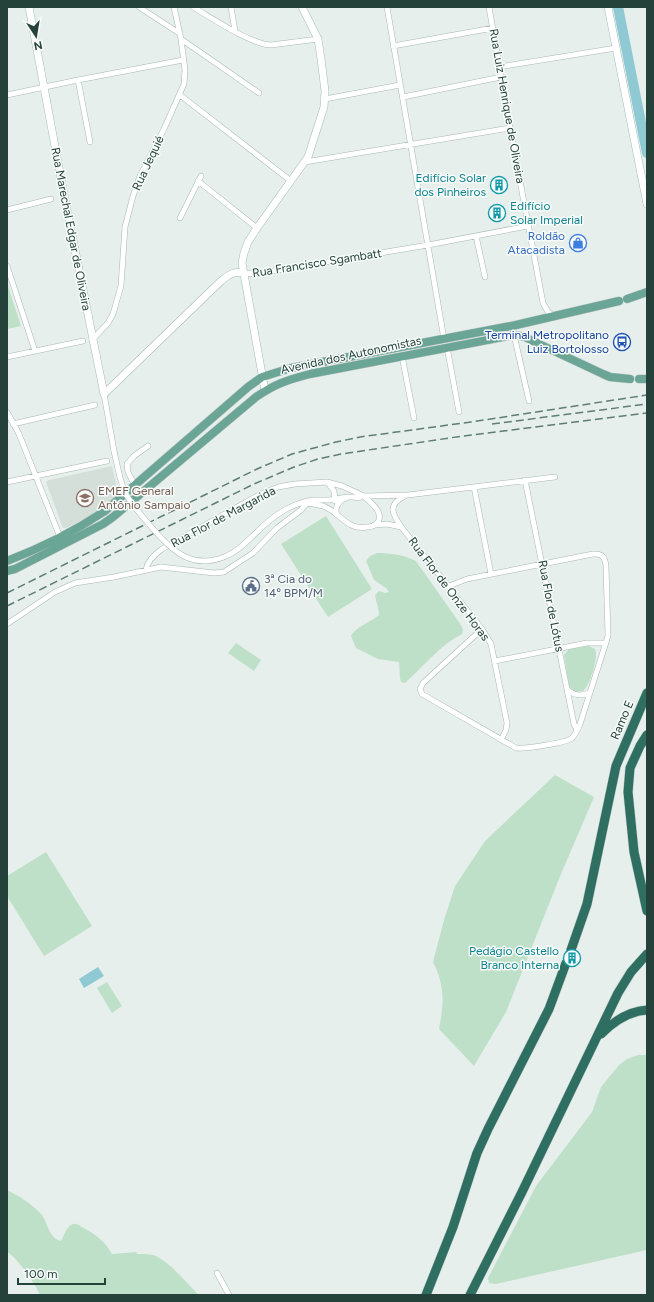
<svg xmlns="http://www.w3.org/2000/svg" width="654" height="1302" font-family="Figtree,sans-serif">
  <style>
    .built { fill: #d4dfda }
    .green { fill: #bfe0c8 }
    .water { fill: #8ec9d4 }
    .lines { fill: none; stroke-linecap: round; stroke-linejoin: round }
    .river { stroke: #8ec9d4; stroke-width: 10 }
    .street-casing { stroke: #a8b8b2; stroke-width: 6 }
    .secondary-casing { stroke: #a4bbb3; stroke-width: 8 }
    .primary-casing { stroke: #c2cac8; stroke-width: 9 }
    .highway-casing { stroke: #c2cac8; stroke-width: 10 }
    .street { stroke: #fff; stroke-width: 5 }
    .secondary { stroke: #fff; stroke-width: 7 }
    .primary { stroke: #6aa596; stroke-width: 8 }
    .highway { stroke: #2f6f62; stroke-width: 9 }
    .rail { stroke: #5f7d75; stroke-width: 1.5; stroke-dasharray: 8 4; stroke-linecap: butt }
    .street-bridge-casing { stroke: #a8b8b2; stroke-width: 6; stroke-linecap: butt }
    .street-bridge { stroke: #fff; stroke-width: 5 }
    .labels { text-anchor: middle; stroke-width: 3; stroke-linejoin: round; paint-order: stroke }
    .street-label { font-size: 12px; fill: #24423a; stroke: #f7fbf9 }
    .culture-label { font-size: 12px; fill: #0d838f; stroke: #f7fbf9; text-anchor: end }
    .shop-label { font-size: 12px; fill: #366cbe; stroke: #f7fbf9; text-anchor: end }
    .transit-label { font-size: 12px; fill: #164399; stroke: #f7fbf9; text-anchor: end }
    .education-label { font-size: 12px; fill: #785e54; stroke: #f7fbf9; text-anchor: start }
    .service-label { font-size: 12px; fill: #4e5e75; stroke: #f7fbf9; text-anchor: start }
  </style>
  <rect width="100%" height="100%" fill="#e6efeb"/>
  <path class="built" d="M 112,466 L 119,496 L 98,512 L 66,528 L 63,528 L 46,482 L 49,480 Z"/>
  <path class="green" d="M 7,283 L 21,326 L 7,329 Z
    M 326,516 L 372,589 L 328,617 L 281,544 Z
    M 377,553 C 390,553 405,555 416,561 L 461,625 L 463,630 L 462,634 C 439,646 424,666 405,683 L 401,682 C 399,675 400,669 399,662 L 378,659 L 356,648 L 351,636 C 356,626 370,623 379,615 C 379,608 376,602 375,595 L 379,591 L 385,593 L 389,592 L 386,588 L 374,580 L 366,561 L 370,556 Z
    M 236,643 L 261,660 L 254,671 L 228,653 Z
    M 589,646 L 595,649 C 599,657 590,685 583,691 L 575,692 L 569,686 L 564,655 L 569,649 Z
    M 555,775 L 594,797 L 561,874 L 506,1012 L 474,1066 L 439,1029 C 444,1003 445,986 433,962 L 444,920 L 455,886 L 485,841 Z
    M 46,852 L 92,926 L 44,956 L 7,896 L 7,876 Z
    M 107,982 L 122,1006 L 112,1013 L 97,988 Z
    M 638,1055 L 647,1055 L 647,1250 L 496,1284 L 489,1283 L 488,1278 L 536,1186 L 592,1112 L 601,1087 L 619,1065 L 627,1059 Z
    M 7,1190 C 19,1196 32,1204 41,1214 C 49,1223 47,1237 61,1241 C 64,1236 66,1228 71,1225 C 75,1222 79,1225 82,1227 C 95,1234 105,1241 112,1254 L 136,1252 L 137,1254 C 143,1254 151,1254 156,1256 C 171,1263 187,1284 199,1295 L 40,1295 C 36,1285 16,1256 7,1252 Z"/>
  <path class="water" d="M 98,967 L 104,976 L 84,988 L 79,979 Z"/>
  <g class="lines">
    <path class="river" d="M 618,7 L 647,153"/>
    <g class="street-casing">
      <path id="street" d="M 139,7 L 179,33
        M 193,7 C 212,18 250,44 271,45 L 318,39
        M 231,7 L 235,31
        M 387,7 L 444,339
        M 489,7 L 510,128 L 543,303 L 548,312 L 554,316
        M 181,39 L 259,93
        M 393,46 L 493,28
        M 499,67 L 616,48
        M 78,80 L 90,142
        M 7,95 L 78,80 L 183,60
        M 180,95 L 291,181
        M 403,97 L 501,77
        M 325,99 L 400,85
        M 305,162 L 510,128
        M 198,181 L 257,228
        M 7,210 L 51,199
        M 180,218 L 201,176
        M 476,236 L 485,277
        M 7,266 L 35,351
        M 243,273 L 255,274 L 428,245 L 528,226
        M 514,335 L 529,401
        M 92,340 L 108,323 L 113,314 L 121,286 L 125,227 L 133,196 L 140,176 L 164,129 L 184,84 L 185,70 L 181,39 L 174,7
        M 447,347 L 459,412
        M 402,356 L 414,418
        M 7,357 L 83,341
        M 104,394 L 114,451
        M 7,412 L 19,434 L 60,537
        M 13,424 L 95,405
        M 525,480 L 574,724 L 577,730
        M 7,482 L 107,461
        M 328,483 L 334,491 L 335,501
        M 135,486 L 128,472 L 127,464 L 134,456 L 148,446
        M 474,487 L 491,574
        M 405,496 C 386,505 393,515 402,528 L 482,629 L 491,644 L 507,723 L 506,730 L 501,740
        M 301,503 C 309,503 316,504 323,506 C 340,512 347,531 367,527 C 371,527 375,526 378,522 C 384,512 370,502 364,496 L 357,497
        M 337,515 C 334,507 339,501 346,498
        M 374,525 L 387,524 L 401,527
        M 258,531 C 274,515 290,504 313,500 C 319,500 324,500 329,500 C 340,499 348,495 359,498
        M 146,570 C 147,561 155,554 162,549 L 259,495 L 278,487 L 295,484 L 327,482 L 342,486 L 364,496 L 408,495 L 555,477
        M 449,586 L 467,579 L 593,554 C 603,553 605,558 606,566 L 608,636 L 580,724 C 578,729 576,734 572,738 C 566,743 525,749 516,748 L 422,694 L 420,689 L 423,683 L 482,629
        M 7,624 L 55,592 L 75,583 L 114,577 L 161,567 L 214,573 L 224,572 L 253,553 L 277,528 L 301,510 L 307,503
        M 495,661 L 587,643 L 606,643
        M 567,689 C 574,696 580,696 590,693
        M 217,1273 L 229,1295"/>
    </g>
    <g class="secondary-casing">
      <path id="secondary" d="M 29,7 L 65,200 L 104,394
        M 608,7 L 647,204
        M 265,391 L 242,263 L 244,253 L 248,242 L 257,228 L 308,157 L 324,107 L 325,91 L 321,59 L 318,39 L 302,7
        M 104,394 L 221,281 C 229,275 233,271 243,273"/>
    </g>
    <g class="primary-casing">
      <path id="primary" d="M 627,299 L 647,292
        M 639,379 L 647,379
        M 7,561 C 41,548 75,531 105,511 L 248,387 L 262,377 L 291,368 L 516,325 L 619,301
        M 7,571 L 15,569 L 103,524 L 113,517 L 256,397 C 275,384 287,380 310,374 L 514,335 L 525,337 L 539,344 L 603,374 L 610,377 L 630,379"/>
    </g>
    <g class="highway-casing">
      <path id="highway" d="M 647,735 L 640,746 L 630,768 L 628,792 L 634,852 L 647,911
        M 571,950 L 587,904 L 616,766 L 647,693
        M 601,1034 C 614,1021 629,1011 647,1010
        M 426,1295 L 453,1227 L 477,1153 L 488,1129 L 549,1009 L 566,963
        M 470,1295 L 522,1192 L 618,993 L 631,972 L 647,954"/>
    </g>
    <use href="#street" class="street"/>
    <use href="#secondary" class="secondary"/>
    <use href="#primary" class="primary"/>
    <use href="#highway" class="highway"/>
    <path class="rail" d="M 492,424 L 647,404
      M 7,593 L 257,469 L 292,454 L 336,442 L 360,437 L 471,422 L 647,395
      M 7,606 L 254,484 L 294,467 L 318,459 L 341,454 L 463,436 L 647,413"/>
    <g class="street-bridge-casing">
      <path id="street-bridge" d="M 114,451 C 117,464 119,477 124,490 C 129,502 139,512 147,522 C 168,546 188,571 224,557 C 238,552 248,540 258,531"/>
    </g>
    <use href="#street-bridge" class="street-bridge"/>
  </g>
  <defs>
    <g id="building-ring" transform="scale(0.9)"><circle r="9.5" fill="#f7fbf9" stroke="#0f9aa8" stroke-width="1.5"/><path d="M-4-6H4V6H1V3H-1V6H-4ZM-2.5-4.3h1.7v1.8h-1.7ZM.8-4.3h1.7v1.8H.8ZM-2.5-1h1.7V.8h-1.7ZM.8-1h1.7V.8H.8Z" fill="#0f9aa8"/></g>
    <g id="shop-ring" transform="scale(0.9)"><circle r="9.5" fill="#f7fbf9" stroke="#3f7fe0" stroke-width="1.5"/><path d="M-5-2.5h2.3a2.7 3.5 0 0 1 5.4 0H5L5.5 6h-11ZM-1.5-2.5h3a1.5 2.3 0 0 0-3 0Z" fill="#3f7fe0"/></g>
    <g id="bus-ring" transform="scale(0.9)"><circle r="9.5" fill="#f7fbf9" stroke="#1a4fb4" stroke-width="1.5"/><path d="M-5-6H5V4H4V6H2V4H-2V6H-4V4H-5ZM-3.5-4V0h7V-4ZM-3.5 1.2v1.5H-2V1.2ZM2 1.2v1.5H3.5V1.2Z" fill="#1a4fb4"/></g>
    <g id="school-ring" transform="scale(0.9)"><circle r="9.5" fill="#f7fbf9" stroke="#8d6e63" stroke-width="1.5"/><path d="M0-5L7-2L0 1L-7-2ZM-4 1L0 2.5L4 1V4Q0 6-4 4Z" fill="#8d6e63"/></g>
    <g id="civic-ring" transform="scale(0.9)"><circle r="9.5" fill="#f7fbf9" stroke="#5c6f8a" stroke-width="1.5"/><path d="M-.6-6.5H3V-4.5H.6V-3L4-1V1h2V6H-6V1h2V-1L-.6-3ZM-1.2 2.5V6h2.4V2.5Z" fill="#5c6f8a"/></g>
  </defs>
  <g fill-rule="evenodd">
    <use href="#building-ring" x="499" y="185"/>
    <use href="#building-ring" x="497" y="213"/>
    <use href="#shop-ring" x="578" y="243"/>
    <use href="#bus-ring" x="622" y="342"/>
    <use href="#school-ring" x="85" y="498"/>
    <use href="#civic-ring" x="251" y="586"/>
    <use href="#building-ring" x="572" y="958"/>
  </g>
  <g class="labels">
    <g class="street-label">
      <text transform="translate(507 106) rotate(80)" y="4">Rua Luiz Henrique de Oliveira</text>
      <text transform="translate(148 163) rotate(-65)" y="4">Rua Jequié</text>
      <text transform="translate(71 229) rotate(79)" y="4">Rua Marechal Edgar de Oliveira</text>
      <text transform="translate(317 263) rotate(-9)" y="4">Rua Francisco Sgambatt</text>
      <text transform="translate(351 355) rotate(-12)" y="4">Avenida dos Autonomistas</text>
      <text transform="translate(223 517) rotate(-28)" y="4">Rua Flor de Margarida</text>
      <text transform="translate(449 589) rotate(53)" y="4">Rua Flor de Onze Horas</text>
      <text transform="translate(551 606) rotate(79)" y="4">Rua Flor de Lótus</text>
      <text transform="translate(622 720) rotate(-67)" y="4">Ramo E</text>
    </g>
    <g class="culture-label">
      <text x="486" y="182">Edifício Solar<tspan x="486" dy="14">dos Pinheiros</tspan></text>
      <text x="510" y="210" text-anchor="start">Edifício<tspan x="510" dy="14">Solar Imperial</tspan></text>
      <text x="559" y="955">Pedágio Castello<tspan x="559" dy="14">Branco Interna</tspan></text>
    </g>
    <g class="shop-label">
      <text x="565" y="240">Roldão<tspan x="565" dy="14">Atacadista</tspan></text>
    </g>
    <g class="transit-label">
      <text x="609" y="339">Terminal Metropolitano<tspan x="609" dy="14">Luiz Bortolosso</tspan></text>
    </g>
    <g class="education-label">
      <text x="98" y="495">EMEF General<tspan x="98" dy="14">Antônio Sampaio</tspan></text>
    </g>
    <g class="service-label">
      <text x="264" y="583">3ª Cia do<tspan x="264" dy="14">14º BPM/M</tspan></text>
    </g>
  </g>
  <rect width="654" height="1302" fill="none" stroke="#24423a" stroke-width="16"/>
  <g transform="translate(36 36) rotate(168)" stroke="#f7fbf9" stroke-width="3" paint-order="stroke">
  <path d="M0-3L7 15L0 10L-7 15Z" fill="#24423a"/>
  <text y="-6" font-size="11" font-weight="bold" text-anchor="middle" fill="#24423a">N</text>
  </g>
  <path d="M18 1278v6h87v-6" fill="none" stroke="#24423a" stroke-width="2"/>
  <text x="24" y="1278" font-size="12" fill="#24423a" stroke="#f7fbf9" stroke-width="3" paint-order="stroke">100 m</text>
</svg>
